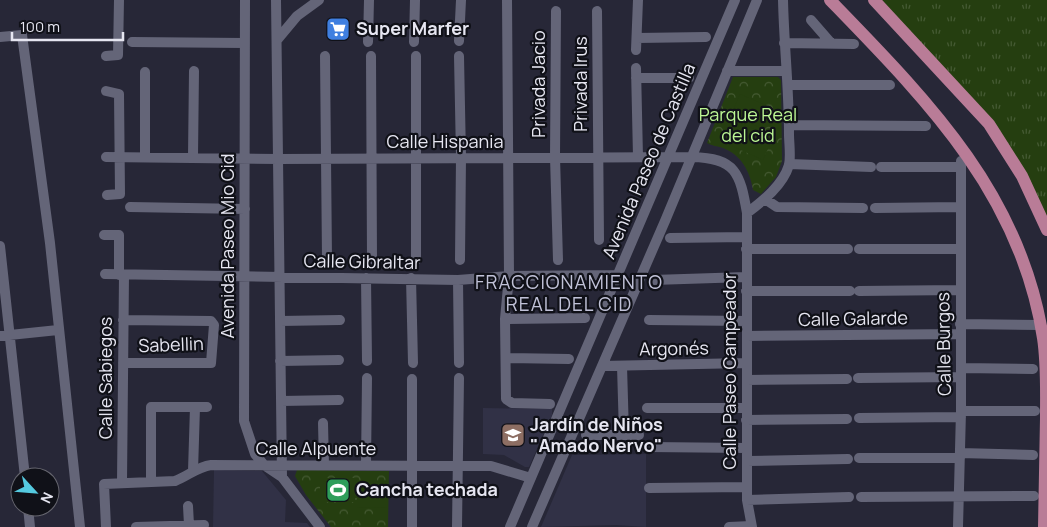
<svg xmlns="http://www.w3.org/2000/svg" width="1047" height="527" font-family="Manrope,sans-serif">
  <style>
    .built { fill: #313146 }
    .grass { fill: url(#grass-tufts) }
    .park { fill: url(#park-crowns) }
    .garden { fill: #253e10 }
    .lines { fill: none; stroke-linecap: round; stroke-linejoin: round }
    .minor { stroke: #646578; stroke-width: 10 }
    .major { stroke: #b97c97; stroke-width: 12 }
    .labels { text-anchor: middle; stroke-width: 4.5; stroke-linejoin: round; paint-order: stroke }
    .poi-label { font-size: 18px; font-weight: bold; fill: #e6e6f1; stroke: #101118; text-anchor: start }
    .street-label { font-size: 18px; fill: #e6e6f1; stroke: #101118 }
    .park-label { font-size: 18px; fill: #bbf694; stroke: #101118 }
    .neighbourhood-label { font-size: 19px; letter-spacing: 1px; fill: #c1c2d8; stroke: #101118 }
  </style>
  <defs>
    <pattern id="grass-tufts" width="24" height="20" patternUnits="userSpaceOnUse" patternTransform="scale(1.25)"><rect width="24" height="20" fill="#253e10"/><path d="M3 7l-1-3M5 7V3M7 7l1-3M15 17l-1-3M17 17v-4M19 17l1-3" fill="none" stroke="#455a33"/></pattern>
    <pattern id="park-crowns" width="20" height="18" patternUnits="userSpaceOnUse" patternTransform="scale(1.25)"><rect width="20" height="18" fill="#253e10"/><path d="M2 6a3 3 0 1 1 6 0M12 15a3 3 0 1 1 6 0" fill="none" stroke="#455a33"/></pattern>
  </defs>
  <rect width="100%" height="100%" fill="#272737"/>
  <path class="built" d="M 483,408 L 552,409 L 552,415 L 529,467 L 525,467 L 504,455 L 483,454 Z
    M 646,454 L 646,527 L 616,525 L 541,527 L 572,455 Z
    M 214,470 L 262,471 L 286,500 L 285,522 L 307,523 L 310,527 L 213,527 Z"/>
  <path class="grass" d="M 882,0 L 1047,0 L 1047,220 L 1020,163 Z"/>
  <path class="park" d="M 733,77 L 778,77 L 781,80 L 782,161 L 776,177 L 761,194 L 753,190 C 750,171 741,155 723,148 C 717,146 712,146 707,143 Z
    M 297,470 L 389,471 L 388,527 L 331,527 L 306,495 L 295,476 Z"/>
  <path class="garden" d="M 740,94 L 770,107 L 761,128 L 731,115 Z
    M 742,124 L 773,137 L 763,160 L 732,146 Z
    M 320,478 L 355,478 L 355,502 L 320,502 Z
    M 357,484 L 387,484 L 387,508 L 357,507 Z"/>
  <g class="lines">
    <path class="minor" d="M 245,0 L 244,421 L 255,454 L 264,465 L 282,477 L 320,527
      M 276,0 L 282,477
      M 507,0 L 509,276 L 505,319 L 506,399 L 512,403 L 550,404
      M 556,11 L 555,157 L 558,260
      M 597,11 L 599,240
      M 811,20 L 831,43
      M 0,37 L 22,35 L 50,243 L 80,527
      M 637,38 L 706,37
      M 277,40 L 297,16 L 319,0
      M 459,41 L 461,0
      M 132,42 L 244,43
      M 368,42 L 369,0
      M 414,42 L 415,0
      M 784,43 L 854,44
      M 636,50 L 638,0
      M 106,56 L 118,55 L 119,0
      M 325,56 L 327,259
      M 371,56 L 372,259
      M 416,56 L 416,260
      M 459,56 L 461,157 L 460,260
      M 636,68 L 638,157
      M 727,71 L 786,71
      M 145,72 L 145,157
      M 636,78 L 689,78
      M 788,85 L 890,85
      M 106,91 L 119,94 L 120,194 L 107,195
      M 789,125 L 926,126
      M 193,156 L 194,71
      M 106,157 L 278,159 L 692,157 C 736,158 740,173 747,213 L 747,500 L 752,527
      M 789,164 L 871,167
      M 881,167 L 961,167
      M 765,199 L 777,207 L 863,208
      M 130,207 L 245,209
      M 875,208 L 960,207
      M 747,213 C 763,201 783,185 789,165 C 791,156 789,143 789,134 C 789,89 784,45 783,0
      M 104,235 L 119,235 L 119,275
      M 670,238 L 746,237
      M 0,246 L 25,477
      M 746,249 L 848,249
      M 859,249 L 960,249
      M 105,274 L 458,280 L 509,276 L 618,275
      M 366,278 L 367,361
      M 411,278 L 413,363
      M 458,280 L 459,363
      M 653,280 L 746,277
      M 746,291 L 850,291
      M 859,291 L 960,290
      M 505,319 L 585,318
      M 649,320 L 747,321
      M 280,321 L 340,320
      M 960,324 L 1040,325
      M 0,336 L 58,330
      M 747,336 L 960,334
      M 506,358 L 569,359
      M 280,361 L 339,360
      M 123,363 L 211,363 L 214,325 L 211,321 L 123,320
      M 602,366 L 746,363
      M 622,366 L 624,434
      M 961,368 L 1033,369
      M 858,378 L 961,377
      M 747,380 L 847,379
      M 281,401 L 339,400
      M 647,408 L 746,408
      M 961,411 L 1035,411
      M 859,418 L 961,417
      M 746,420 L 847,419
      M 323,423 L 324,465
      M 586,435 L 639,435
      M 649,447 L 747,448
      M 960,453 L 1033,455
      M 859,458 L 960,458
      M 747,461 L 848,459
      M 366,465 L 367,378
      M 193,471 L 195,407
      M 122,482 L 124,275
      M 151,482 L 151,407 L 207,407
      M 649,488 L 747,487
      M 861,497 L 1034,496
      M 747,500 L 849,497
      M 188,506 L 189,525
      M 28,507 L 30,527
      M 106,527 L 104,484 L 175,481 C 188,476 197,467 211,465 L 491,466 L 531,478
      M 136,527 L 204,525
      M 412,527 L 412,379
      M 457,527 L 459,378
      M 510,527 L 735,0
      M 532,527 L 665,221 L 757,0
      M 729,527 L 751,526
      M 958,527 L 961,411 L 961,161"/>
    <path class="major" d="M 830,0 C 927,100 1021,194 1043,338 C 1047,364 1046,391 1046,418 C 1045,454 1045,491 1044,527
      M 874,0 L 989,124 L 1022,176 L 1047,230"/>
  </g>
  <defs>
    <g id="supermarket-square" transform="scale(1.25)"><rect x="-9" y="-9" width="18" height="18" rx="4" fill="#3f7fe0" stroke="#101118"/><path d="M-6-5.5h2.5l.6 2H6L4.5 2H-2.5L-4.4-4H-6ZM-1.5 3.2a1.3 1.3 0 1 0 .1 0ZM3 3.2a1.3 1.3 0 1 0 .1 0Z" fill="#fff"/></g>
    <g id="school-square" transform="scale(1.25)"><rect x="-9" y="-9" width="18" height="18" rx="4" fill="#8d6e63" stroke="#101118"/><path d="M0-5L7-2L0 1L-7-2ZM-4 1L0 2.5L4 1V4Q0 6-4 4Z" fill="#fff"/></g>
    <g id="stadium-square" transform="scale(1.25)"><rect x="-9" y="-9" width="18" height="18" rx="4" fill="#2e9e5b" stroke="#101118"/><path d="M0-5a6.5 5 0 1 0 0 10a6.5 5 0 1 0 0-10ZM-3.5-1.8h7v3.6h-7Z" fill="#fff"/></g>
  </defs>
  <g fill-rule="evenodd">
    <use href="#supermarket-square" x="338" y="29"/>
    <use href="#school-square" x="513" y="435"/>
    <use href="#stadium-square" x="338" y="490"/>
  </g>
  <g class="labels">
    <g class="poi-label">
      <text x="356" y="35">Super Marfer</text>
      <text x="530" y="431">Jardín de Niños<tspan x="530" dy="21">"Amado Nervo"</tspan></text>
      <text x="356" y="496">Cancha techada</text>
    </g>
    <g class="street-label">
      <text transform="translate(539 84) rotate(-90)" y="6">Privada Jacio</text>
      <text transform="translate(581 84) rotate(-90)" y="6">Privada Irus</text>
      <text x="445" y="148">Calle Hispania</text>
      <text transform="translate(649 161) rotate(-67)" y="6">Avenida Paseo de Castilla</text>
      <text transform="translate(228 246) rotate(-90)" y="6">Avenida Paseo Mio Cid</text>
      <text transform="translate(362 262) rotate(1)" y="6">Calle Gibraltar</text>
      <text transform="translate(853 319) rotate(-1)" y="6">Calle Galarde</text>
      <text transform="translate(944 344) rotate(-91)" y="6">Calle Burgos</text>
      <text transform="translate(171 345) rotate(-2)" y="6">Sabellin</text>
      <text transform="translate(674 349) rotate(-1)" y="6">Argonés</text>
      <text transform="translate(730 371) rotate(-90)" y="6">Calle Paseo Campeador</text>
      <text transform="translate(106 378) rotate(-90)" y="6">Calle Sabiegos</text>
      <text x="316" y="455">Calle Alpuente</text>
    </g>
    <g class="park-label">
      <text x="748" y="121">Parque Real<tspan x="748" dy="21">del cid</tspan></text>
    </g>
    <g class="neighbourhood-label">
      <text x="569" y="289">FRACCIONAMIENTO<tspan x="569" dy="22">REAL DEL CID</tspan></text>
    </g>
  </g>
  <g transform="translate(35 492) rotate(116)"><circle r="24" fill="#101118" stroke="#66666f"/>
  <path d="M0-4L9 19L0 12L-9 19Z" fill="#55cae0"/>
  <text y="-8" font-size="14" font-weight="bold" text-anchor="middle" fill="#e6e6f1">N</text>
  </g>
  <path d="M12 32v8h111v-8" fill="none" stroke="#e6e6f1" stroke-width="2.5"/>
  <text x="20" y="32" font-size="15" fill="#e6e6f1" stroke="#101118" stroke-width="4" paint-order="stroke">100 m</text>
</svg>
